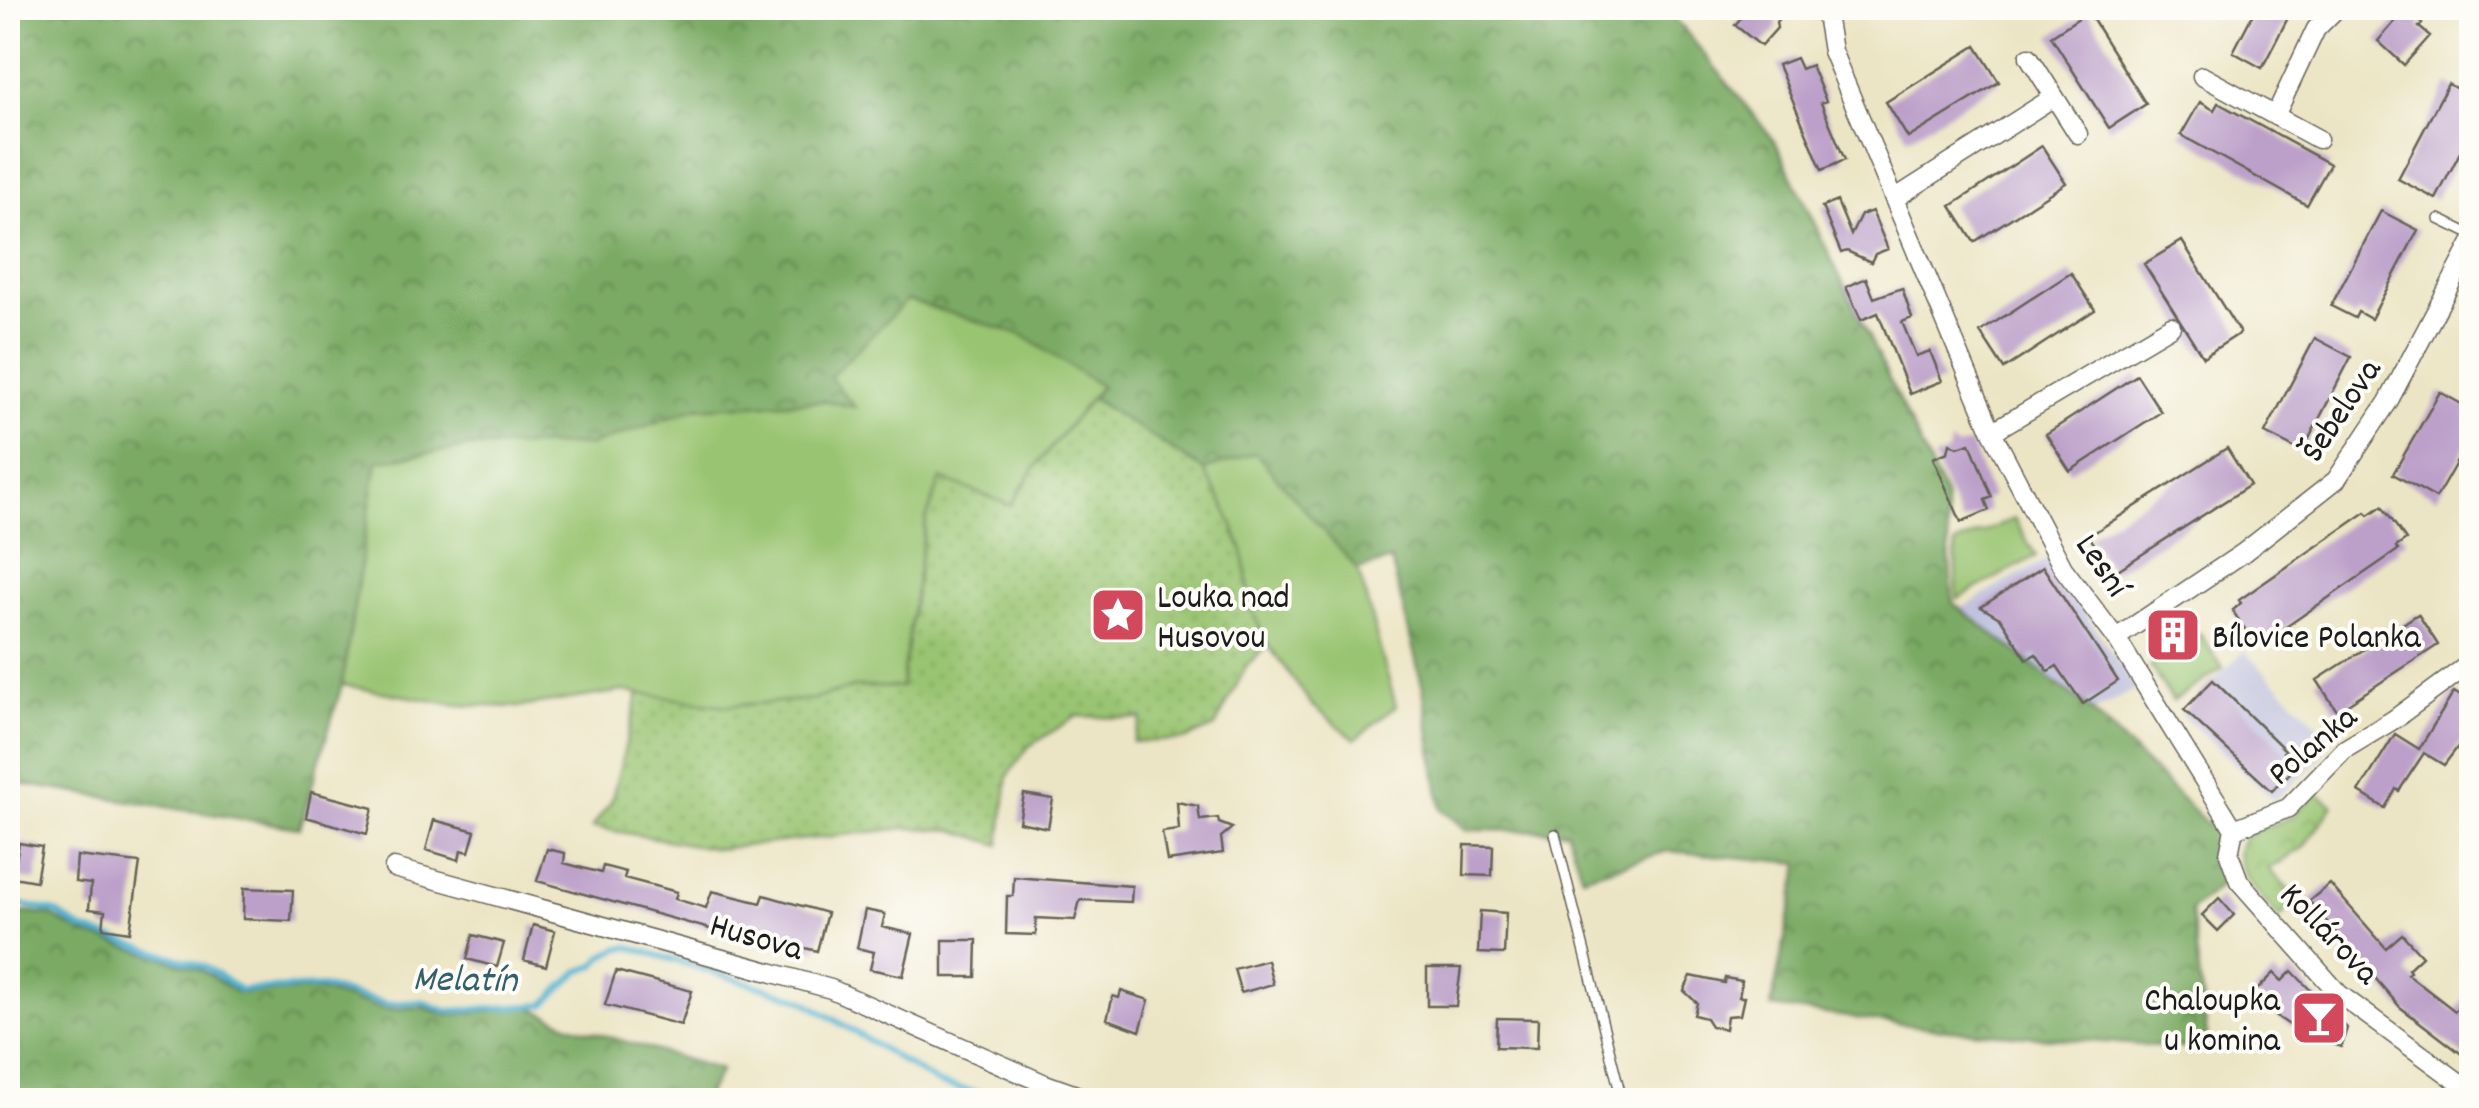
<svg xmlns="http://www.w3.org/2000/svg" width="2479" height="1108" font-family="Dekko,sans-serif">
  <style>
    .industrial { fill: #c1c2dd }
    .grass { fill: url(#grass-dots); stroke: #5a7046; stroke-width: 2.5 }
    .forest { fill: url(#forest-crowns); stroke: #4b6340; stroke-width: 2.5 }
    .park { fill: url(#park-crowns); stroke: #5a7046; stroke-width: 2.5 }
    .garden { fill: #99c471; stroke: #5a7046; stroke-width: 2.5 }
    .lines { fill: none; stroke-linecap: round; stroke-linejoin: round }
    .stream { stroke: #52b2d0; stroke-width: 6 }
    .building { fill: #bca0c9 }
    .service-casing { stroke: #656257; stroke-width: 12 }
    .minor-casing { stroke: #656257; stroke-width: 21 }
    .service { stroke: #fff; stroke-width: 9 }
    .minor { stroke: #fff; stroke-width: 18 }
    .labels { text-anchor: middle; stroke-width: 8; stroke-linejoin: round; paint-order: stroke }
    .street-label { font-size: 35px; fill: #1c1c1c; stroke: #fdfcf7 }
    .poi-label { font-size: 35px; fill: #1c1c1c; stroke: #fdfcf7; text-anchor: start }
    .water-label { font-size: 38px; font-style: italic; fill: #34606d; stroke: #fdfcf7 }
  </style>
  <defs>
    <pattern id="grass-dots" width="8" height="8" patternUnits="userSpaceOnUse" patternTransform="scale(2.5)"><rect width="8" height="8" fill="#99c471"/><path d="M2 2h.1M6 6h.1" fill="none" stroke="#83a861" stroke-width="1.8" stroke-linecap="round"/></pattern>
    <pattern id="forest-crowns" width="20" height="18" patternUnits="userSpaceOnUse" patternTransform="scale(2.5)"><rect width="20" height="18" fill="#7aaa63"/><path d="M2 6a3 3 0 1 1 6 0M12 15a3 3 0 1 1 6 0" fill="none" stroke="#638a51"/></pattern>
    <pattern id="park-crowns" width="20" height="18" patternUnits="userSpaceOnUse" patternTransform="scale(2.5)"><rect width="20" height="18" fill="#99c471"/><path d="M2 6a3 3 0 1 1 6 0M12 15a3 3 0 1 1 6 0" fill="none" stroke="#83a861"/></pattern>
  </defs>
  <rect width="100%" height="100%" fill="#fdfcf7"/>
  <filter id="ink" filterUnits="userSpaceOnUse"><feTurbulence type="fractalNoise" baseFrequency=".01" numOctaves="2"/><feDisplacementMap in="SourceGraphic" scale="20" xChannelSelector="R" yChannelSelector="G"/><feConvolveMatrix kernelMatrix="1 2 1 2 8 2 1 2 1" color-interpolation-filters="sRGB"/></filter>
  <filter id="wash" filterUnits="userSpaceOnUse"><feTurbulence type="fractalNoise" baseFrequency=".0048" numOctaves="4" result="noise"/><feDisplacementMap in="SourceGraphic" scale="40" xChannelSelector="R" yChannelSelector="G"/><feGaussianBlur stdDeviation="2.25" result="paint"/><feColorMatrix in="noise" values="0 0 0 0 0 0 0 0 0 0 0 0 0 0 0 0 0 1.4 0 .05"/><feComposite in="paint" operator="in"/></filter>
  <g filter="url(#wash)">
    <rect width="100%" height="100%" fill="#ece5c5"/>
    <path class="industrial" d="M 2048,558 L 2136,689 L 2093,712 L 1960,609 Z
      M 2244,651 L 2331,738 L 2320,761 L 2274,800 L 2180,714 Z"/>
    <path class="grass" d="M 1091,398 L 1204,470 L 1226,509 L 1243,551 L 1253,611 L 1268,645 L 1247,665 L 1215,727 L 1184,740 L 1133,742 L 1142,719 L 1077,716 L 1028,747 L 1008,776 L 1000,845 L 953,830 L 907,828 L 717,849 L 592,827 L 611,802 L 639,693 L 726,706 L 814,699 L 853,687 L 901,687 L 926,519 L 941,478 L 1011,505 L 1033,470 Z"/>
    <path class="forest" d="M 8,8 L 1667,8 L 1776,143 L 1945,496 L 1953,603 L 2093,712 L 2225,841 L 2223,883 L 2191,910 L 2209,1050 L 1947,1030 L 1771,1007 L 1800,863 L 1668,851 L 1582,877 L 1567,831 L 1467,830 L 1441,809 L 1423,689 L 1391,560 L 1358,570 L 1255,454 L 1204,470 L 1091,398 L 1100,387 L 857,408 L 823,401 L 696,408 L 592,445 L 471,447 L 377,461 L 342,685 L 299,828 L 8,782 Z
      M 8,911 L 50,915 L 84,934 L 200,969 L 238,993 L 316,990 L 386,1009 L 423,1007 L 448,1015 L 530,1007 L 570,1025 L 721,1070 L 704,1100 L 8,1100 Z"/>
    <path class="park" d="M 2316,793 L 2333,805 L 2303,848 L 2269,869 L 2298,900 L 2280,918 C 2263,900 2217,854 2250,834 C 2263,826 2281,824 2293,815 C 2302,809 2309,800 2316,793 Z"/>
    <path class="garden" d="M 907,300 L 1022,335 L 1100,386 L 1033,470 L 1011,505 L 941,479 L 926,519 L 901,687 L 853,687 L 814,699 L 726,706 L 623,691 L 519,707 L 457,705 L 342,685 L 377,461 L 471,447 L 592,445 L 696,408 L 824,401 L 855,407 L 830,377 Z
      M 1255,453 L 1358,570 L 1396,706 L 1355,739 L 1312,705 L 1268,645 L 1252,611 L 1243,551 L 1226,509 L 1204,470 Z
      M 2014,519 L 2036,556 L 1957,599 L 1955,544 Z
      M 2200,634 L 2223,668 L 2173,701 L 2150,666 Z"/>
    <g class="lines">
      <path class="stream" d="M 8,902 L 56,912 L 81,929 L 206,967 L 240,990 L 323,987 L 386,1004 L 423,1002 L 447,1011 L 544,1005 L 579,971 L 595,966 L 603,956 L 620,948 L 630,947 L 801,999 L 939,1084 L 1008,1100"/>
    </g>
    <g id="blocks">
      <path class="building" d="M 1749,8 L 1769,8 L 1781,16 L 1776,22 L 1777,28 L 1761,46 L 1735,25 Z
        M 2256,8 L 2293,8 L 2262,68 L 2233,52 Z
        M 2406,9 L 2422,24 L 2419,27 L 2430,36 L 2404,65 L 2378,41 Z
        M 2088,12 L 2146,104 L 2109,128 L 2051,36 Z
        M 1976,46 L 1999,82 L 1908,138 L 1886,102 Z
        M 1796,58 L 1801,69 L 1811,65 L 1826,101 L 1821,103 L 1845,160 L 1822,170 L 1778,65 Z
        M 2448,84 L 2472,97 L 2472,129 L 2436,199 L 2398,179 Z
        M 2200,102 L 2214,110 L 2218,103 L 2330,164 L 2307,205 L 2181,135 Z
        M 2042,146 L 2066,183 L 1974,242 L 1951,206 Z
        M 1837,201 L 1851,235 L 1861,215 L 1872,211 L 1888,249 L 1875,254 L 1871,262 L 1847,251 L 1841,253 L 1822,207 Z
        M 2381,211 L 2418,230 L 2371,319 L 2358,312 L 2355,318 L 2331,306 Z
        M 2182,241 L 2240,333 L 2203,357 L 2144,264 Z
        M 2071,273 L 2095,310 L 2004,369 L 1980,332 Z
        M 1866,278 L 1874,298 L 1902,288 L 1912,318 L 1902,322 L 1916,356 L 1930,351 L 1942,381 L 1910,394 L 1878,313 L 1861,320 L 1846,287 Z
        M 2315,338 L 2351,357 L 2302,452 L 2265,433 Z
        M 2137,375 L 2161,412 L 2070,471 L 2046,434 Z
        M 2440,392 L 2472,410 L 2472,435 L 2436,498 L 2393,474 Z
        M 1950,443 L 1958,447 L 1970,443 L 1992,497 L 1985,500 L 1989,510 L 1961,522 L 1933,458 L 1948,452 Z
        M 2227,448 L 2250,485 L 2113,573 L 2089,536 Z
        M 2382,506 L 2406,540 L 2396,547 L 2398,550 L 2267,640 L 2265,637 L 2255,644 L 2232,610 L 2241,603 L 2239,600 L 2366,512 L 2369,515 Z
        M 2043,567 L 2118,681 L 2083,704 L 2057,666 L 2048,671 L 2036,654 L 2027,659 L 2001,619 L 1981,607 Z
        M 2418,614 L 2438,645 L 2337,711 L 2317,680 Z
        M 2181,618 L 2192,633 L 2164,652 L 2154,637 Z
        M 2213,680 L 2285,750 L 2283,752 L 2297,766 L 2272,791 L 2184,710 Z
        M 2454,692 L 2472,703 L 2472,728 L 2444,765 L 2424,753 L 2399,791 L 2396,789 L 2385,808 L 2359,792 L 2395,734 L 2419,749 Z
        M 311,792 L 373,808 L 367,834 L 306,817 Z
        M 1024,794 L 1053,799 L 1048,828 L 1019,822 Z
        M 1177,802 L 1198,806 L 1200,820 L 1218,818 L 1219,823 L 1232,828 L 1221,837 L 1223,853 L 1167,861 L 1162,832 L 1179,830 Z
        M 434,820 L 475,831 L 469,852 L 461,850 L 459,860 L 426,850 Z
        M 19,843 L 42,847 L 36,881 L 13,877 Z
        M 1465,845 L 1493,846 L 1492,876 L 1464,875 Z
        M 547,849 L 565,853 L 564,863 L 601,873 L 603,866 L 626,872 L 624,878 L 677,892 L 675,899 L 706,908 L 712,891 L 761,903 L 764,895 L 827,913 L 817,951 L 773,940 L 771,946 L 537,881 Z
        M 77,856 L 140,863 L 130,932 L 103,928 L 105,911 L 89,909 L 91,884 L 75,882 Z
        M 1014,877 L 1132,886 L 1131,902 L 1080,900 L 1075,920 L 1036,918 L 1036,935 L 1006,934 L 1007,896 L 1013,896 Z
        M 2330,884 L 2386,948 L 2402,934 L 2422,956 L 2408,969 L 2410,972 L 2407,974 L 2455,1011 L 2472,989 L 2472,1062 L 2400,1007 L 2309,901 Z
        M 244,888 L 293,890 L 291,921 L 243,919 Z
        M 2219,898 L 2234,915 L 2218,931 L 2202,915 Z
        M 865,910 L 885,914 L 882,927 L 913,934 L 903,976 L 870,969 L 874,952 L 857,948 Z
        M 1480,911 L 1506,913 L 1504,954 L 1478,953 Z
        M 533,925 L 555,931 L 546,966 L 524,960 Z
        M 473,935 L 504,943 L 497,967 L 467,959 Z
        M 943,940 L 977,940 L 976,977 L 943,977 Z
        M 1267,960 L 1273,984 L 1241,993 L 1234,969 Z
        M 1427,968 L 1461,968 L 1456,1006 L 1427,1006 Z
        M 616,971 L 692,991 L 681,1025 L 605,1005 Z
        M 2292,971 L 2347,1028 L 2341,1047 L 2306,1036 L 2279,1018 L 2254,993 L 2274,973 L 2282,981 Z
        M 1691,976 L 1724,983 L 1725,978 L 1742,981 L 1739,997 L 1744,997 L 1740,1015 L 1727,1016 L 1725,1029 L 1711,1026 L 1706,1018 L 1694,1015 L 1697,1003 L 1684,991 Z
        M 1121,991 L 1149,1000 L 1140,1031 L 1107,1019 L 1113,996 L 1119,998 Z
        M 1497,1018 L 1538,1019 L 1537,1048 L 1496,1047 Z"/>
    </g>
  </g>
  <g filter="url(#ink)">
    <use href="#blocks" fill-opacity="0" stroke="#656257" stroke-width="2.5"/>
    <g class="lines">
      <g class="service-casing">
        <path id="service" d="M 2439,219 L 2472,235
          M 1555,834 L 1622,1100"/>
      </g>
      <g class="minor-casing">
        <path id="minor" d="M 1825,8 L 1832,51 L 1992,432 L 2063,568 L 2116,638 L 2234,829
          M 2462,8 L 2472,16
          M 2029,57 L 2078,134
          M 2202,76 L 2318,139
          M 2275,116 L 2316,29 L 2337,8
          M 1894,199 L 2054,97
          M 1992,432 L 2171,326
          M 2116,638 L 2243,553 L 2336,480 L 2388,402 L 2472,243
          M 2234,829 L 2229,854 L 2239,881 L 2339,994 L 2472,1092
          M 2234,829 L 2288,808 L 2345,749 L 2393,720 L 2472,662
          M 394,868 L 831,989 L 1045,1084 L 1090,1100"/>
      </g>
      <use href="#service" class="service"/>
      <use href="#minor" class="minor"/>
    </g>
  </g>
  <defs>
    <g id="sight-square" transform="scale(2.875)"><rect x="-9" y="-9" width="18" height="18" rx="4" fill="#d1495b" stroke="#fdfcf7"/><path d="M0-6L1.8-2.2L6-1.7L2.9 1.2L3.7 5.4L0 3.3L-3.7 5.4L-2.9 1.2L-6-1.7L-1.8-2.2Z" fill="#fff"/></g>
    <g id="building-square" transform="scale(2.875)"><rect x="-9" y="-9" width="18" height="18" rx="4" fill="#d1495b" stroke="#fdfcf7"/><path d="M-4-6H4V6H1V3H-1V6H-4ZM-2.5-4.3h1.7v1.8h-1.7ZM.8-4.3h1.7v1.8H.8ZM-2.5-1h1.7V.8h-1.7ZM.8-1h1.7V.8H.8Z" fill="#fff"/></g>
    <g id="bar-square" transform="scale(2.875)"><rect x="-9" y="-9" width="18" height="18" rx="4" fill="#d1495b" stroke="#fdfcf7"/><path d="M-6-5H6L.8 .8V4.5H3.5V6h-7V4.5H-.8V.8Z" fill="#fff"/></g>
  </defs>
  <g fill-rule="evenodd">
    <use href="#sight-square" x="1118" y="615"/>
    <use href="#building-square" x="2173" y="635"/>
    <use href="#bar-square" x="2319" y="1018"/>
  </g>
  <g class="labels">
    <g class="street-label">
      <text transform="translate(2339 409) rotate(-56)" y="12">Šebelova</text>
      <text transform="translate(2104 564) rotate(56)" y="12">Lesní</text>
      <text transform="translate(2311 744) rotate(-40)" y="12">Polanka</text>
      <text transform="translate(2331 932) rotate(46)" y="12">Kollárova</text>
      <text transform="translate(757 935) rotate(16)" y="12">Husova</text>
    </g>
    <g class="poi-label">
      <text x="1157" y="607">Louka nad<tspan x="1157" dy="40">Husovou</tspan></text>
      <text x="2212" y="647">Bílovice Polanka</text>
      <text x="2280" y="1010" text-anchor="end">Chaloupka<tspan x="2280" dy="40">u komina</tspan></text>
    </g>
    <g class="water-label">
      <text transform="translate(465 977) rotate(1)" y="13">Melatín</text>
    </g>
  </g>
  <rect width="2479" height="1108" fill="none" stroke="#fdfcf7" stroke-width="40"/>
</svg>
